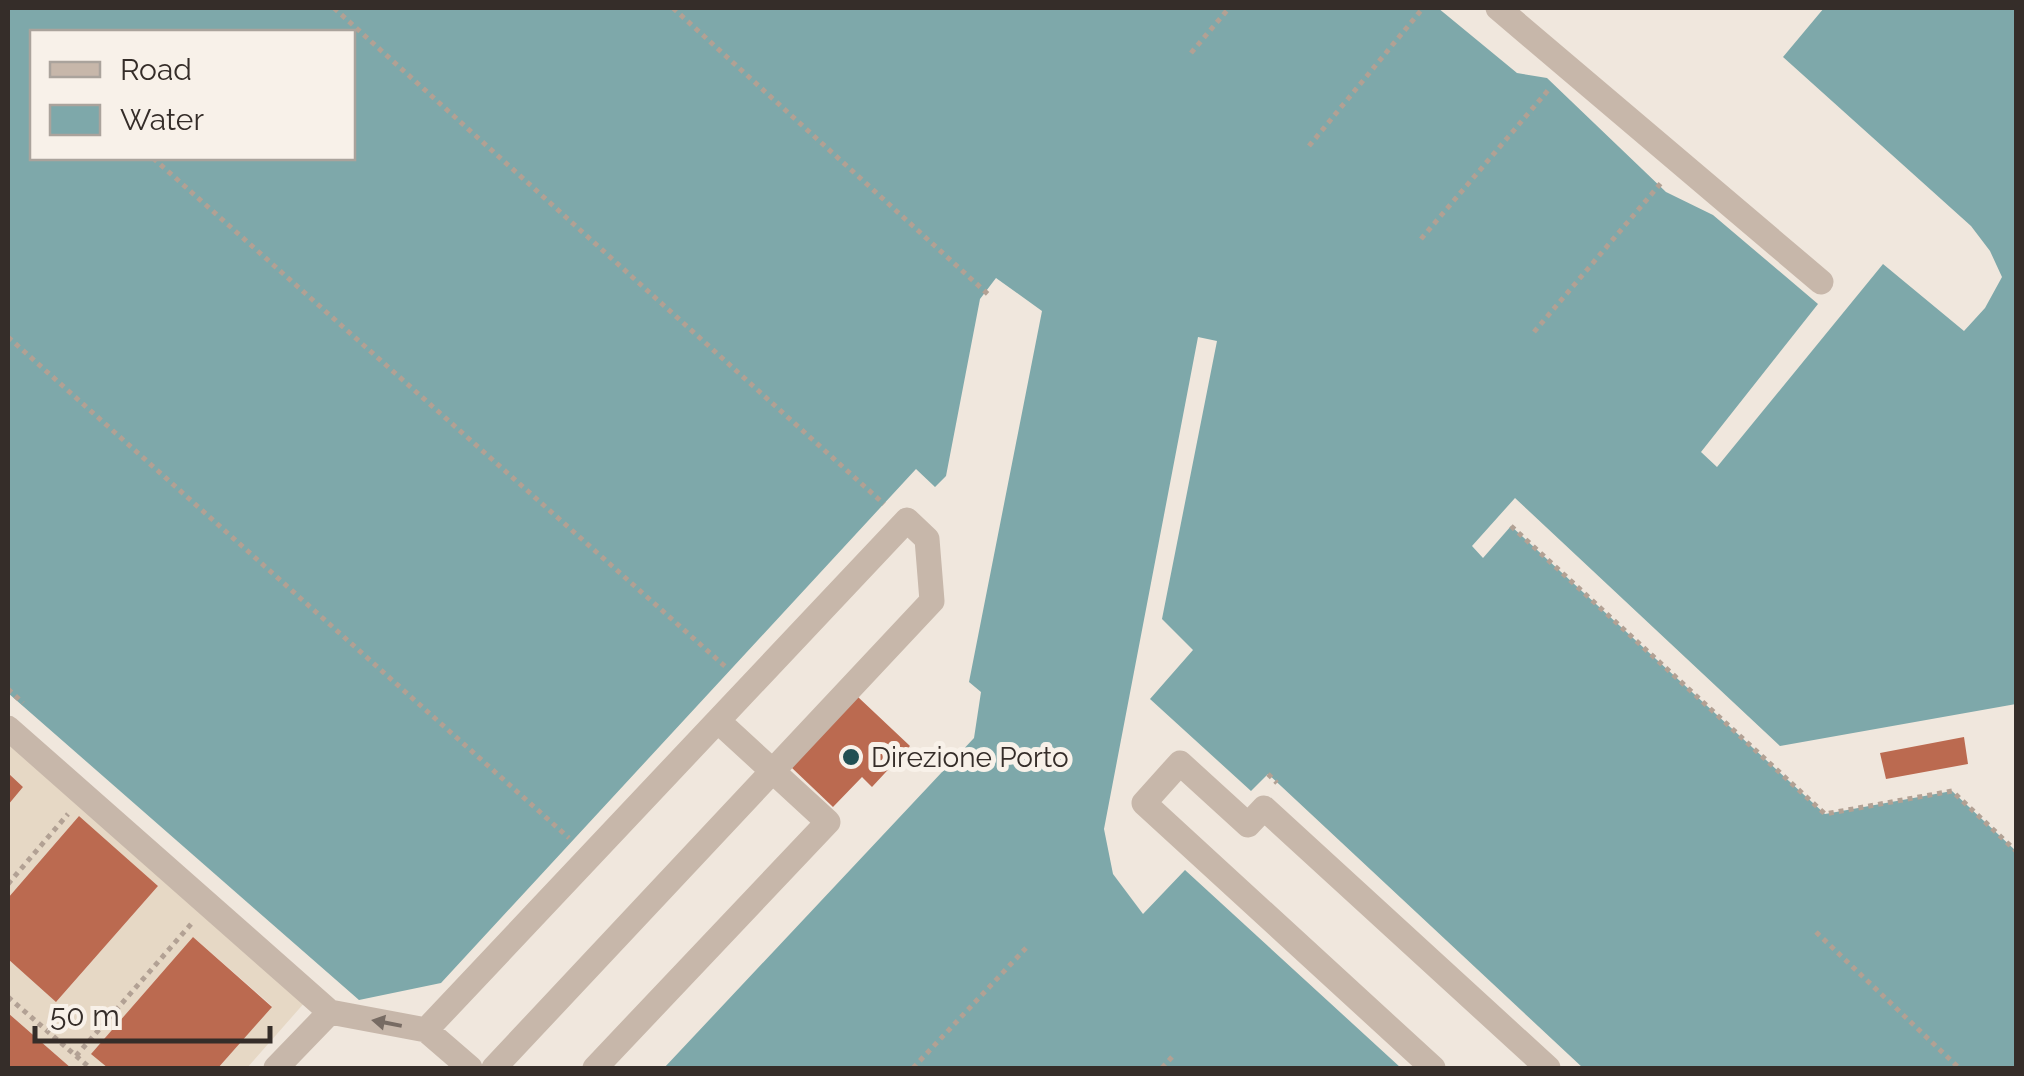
<svg xmlns="http://www.w3.org/2000/svg" width="2024" height="1076" font-family="Raleway,sans-serif">
  <style>
    .plaza { fill: #e6d8c5 }
    .water { fill: #7ea8aa; fill-rule: evenodd }
    .building { fill: #bb6a50 }
    .lines { fill: none; stroke-linecap: round; stroke-linejoin: round }
    .path { stroke: #b2a194; stroke-width: 5; stroke-dasharray: 5 5; stroke-linecap: butt }
    .minor { stroke: #c7b7aa; stroke-width: 25 }
    .oneway { fill: #776b63 }
    .poi-dot { fill: #224f52; stroke: #f8f1e9; stroke-width: 4 }
    .labels { text-anchor: middle; stroke-width: 10; stroke-linejoin: round; paint-order: stroke }
    .poi-label { font-size: 28px; fill: #352d29; stroke: #f8f1e9; text-anchor: start }
  </style>
  <rect width="100%" height="100%" fill="#f0e7dd"/>
  <path class="plaza" d="M 8,739 L 306,1001 L 247,1068 L 218,1068 L 272,1006 L 193,937 L 92,1053 L 108,1068 L 71,1068 L 8,1013 L 8,959 L 57,1001 L 158,886 L 79,816 L 8,898 L 8,805 L 23,787 L 8,773 Z"/>
  <path class="water" d="M 8,8 L 1438,8 L 1517,73 L 1547,78 L 1666,192 L 1713,215 L 1818,304 L 1701,452 L 1717,467 L 1883,264 L 1964,331 L 1985,308 L 2002,277 L 1990,251 L 1971,226 L 1783,57 L 1824,8 L 2016,8 L 2016,704 L 1780,746 L 1515,498 L 1472,546 L 1483,558 L 1511,526 L 1825,814 L 1952,791 L 2016,851 L 2016,1068 L 1583,1068 L 1268,774 L 1251,791 L 1150,699 L 1193,650 L 1162,619 L 1217,341 L 1198,337 L 1104,829 L 1113,874 L 1143,914 L 1185,870 L 1401,1068 L 664,1068 L 974,738 L 981,692 L 969,682 L 1042,311 L 996,278 L 980,299 L 946,476 L 935,487 L 916,469 L 441,983 L 359,1000 L 8,693 ZM 32,32 L 352,32 L 352,158 L 32,158 Z"/>
  <path class="building" d="M 858,697 L 910,746 L 872,787 L 862,777 L 833,807 L 791,767 Z
    M 1964,737 L 1968,764 L 1886,779 L 1880,753 Z
    M 8,773 L 23,787 L 8,805 Z
    M 79,816 L 158,886 L 56,1002 L 8,959 L 8,898 Z
    M 193,937 L 272,1007 L 218,1068 L 108,1068 L 91,1054 Z
    M 8,1013 L 71,1068 L 8,1068 Z"/>
  <g class="lines">
    <path class="path" d="M 334,8 L 884,504
      M 673,8 L 990,296
      M 1191,53 L 1229,8
      M 1309,146 L 1423,8
      M 153,158 L 728,669
      M 1421,239 L 1550,88
      M 1534,332 L 1661,183
      M 8,337 L 569,838
      M 1511,526 L 1825,814 L 1952,791 L 2016,851
      M 8,689 L 23,703
      M 1268,774 L 1277,783
      M 8,884 L 68,814
      M 1816,932 L 1959,1068
      M 8,997 L 90,1068
      M 76,1056 L 192,923
      M 913,1068 L 1026,948
      M 1162,1068 L 1172,1057"/>
    <path class="minor" d="M 1498,8 L 1821,282
      M 8,728 L 330,1012
      M 426,1030 L 907,520 L 927,539 L 932,601 L 494,1068
      M 276,1068 L 330,1012 L 426,1030 L 470,1068
      M 595,1068 L 828,822 L 718,721
      M 1433,1068 L 1144,803 L 1180,763 L 1248,825 L 1264,808 L 1548,1068"/>
  </g>
  <defs><path id="oneway-solid" d="M-6-.8H1V-3.2L6.5 0L1 3.2V.8H-6Z" transform="scale(2.5)"/></defs>
  <use class="oneway" href="#oneway-solid" transform="translate(387 1023) rotate(-169)"/>
  <circle class="poi-dot" cx="851" cy="757" r="10"/>
  <g class="labels">
    <g class="poi-label">
      <text x="871" y="767">Direzione Porto</text>
    </g>
  </g>
  <rect width="2024" height="1076" fill="none" stroke="#352d29" stroke-width="20"/>
  <rect x="30" y="30" width="325" height="130" fill="#f8f1e9" stroke="#aaa39c" stroke-width="2.5"/>
  <rect x="50" y="62" width="50" height="15" fill="#c7b7aa" stroke="#aaa39c" stroke-width="2.5"/>
  <text x="120" y="80" font-size="30" fill="#352d29">Road</text>
  <rect x="50" y="105" width="50" height="30" fill="#7ea8aa" stroke="#aaa39c" stroke-width="2.5"/>
  <text x="120" y="130" font-size="30" fill="#352d29">Water</text>
  <path d="M35 1026v15h235v-15" fill="none" stroke="#352d29" stroke-width="5"/>
  <text x="50" y="1026" font-size="30" fill="#352d29" stroke="#f8f1e9" stroke-width="8" paint-order="stroke">50 m</text>
</svg>
